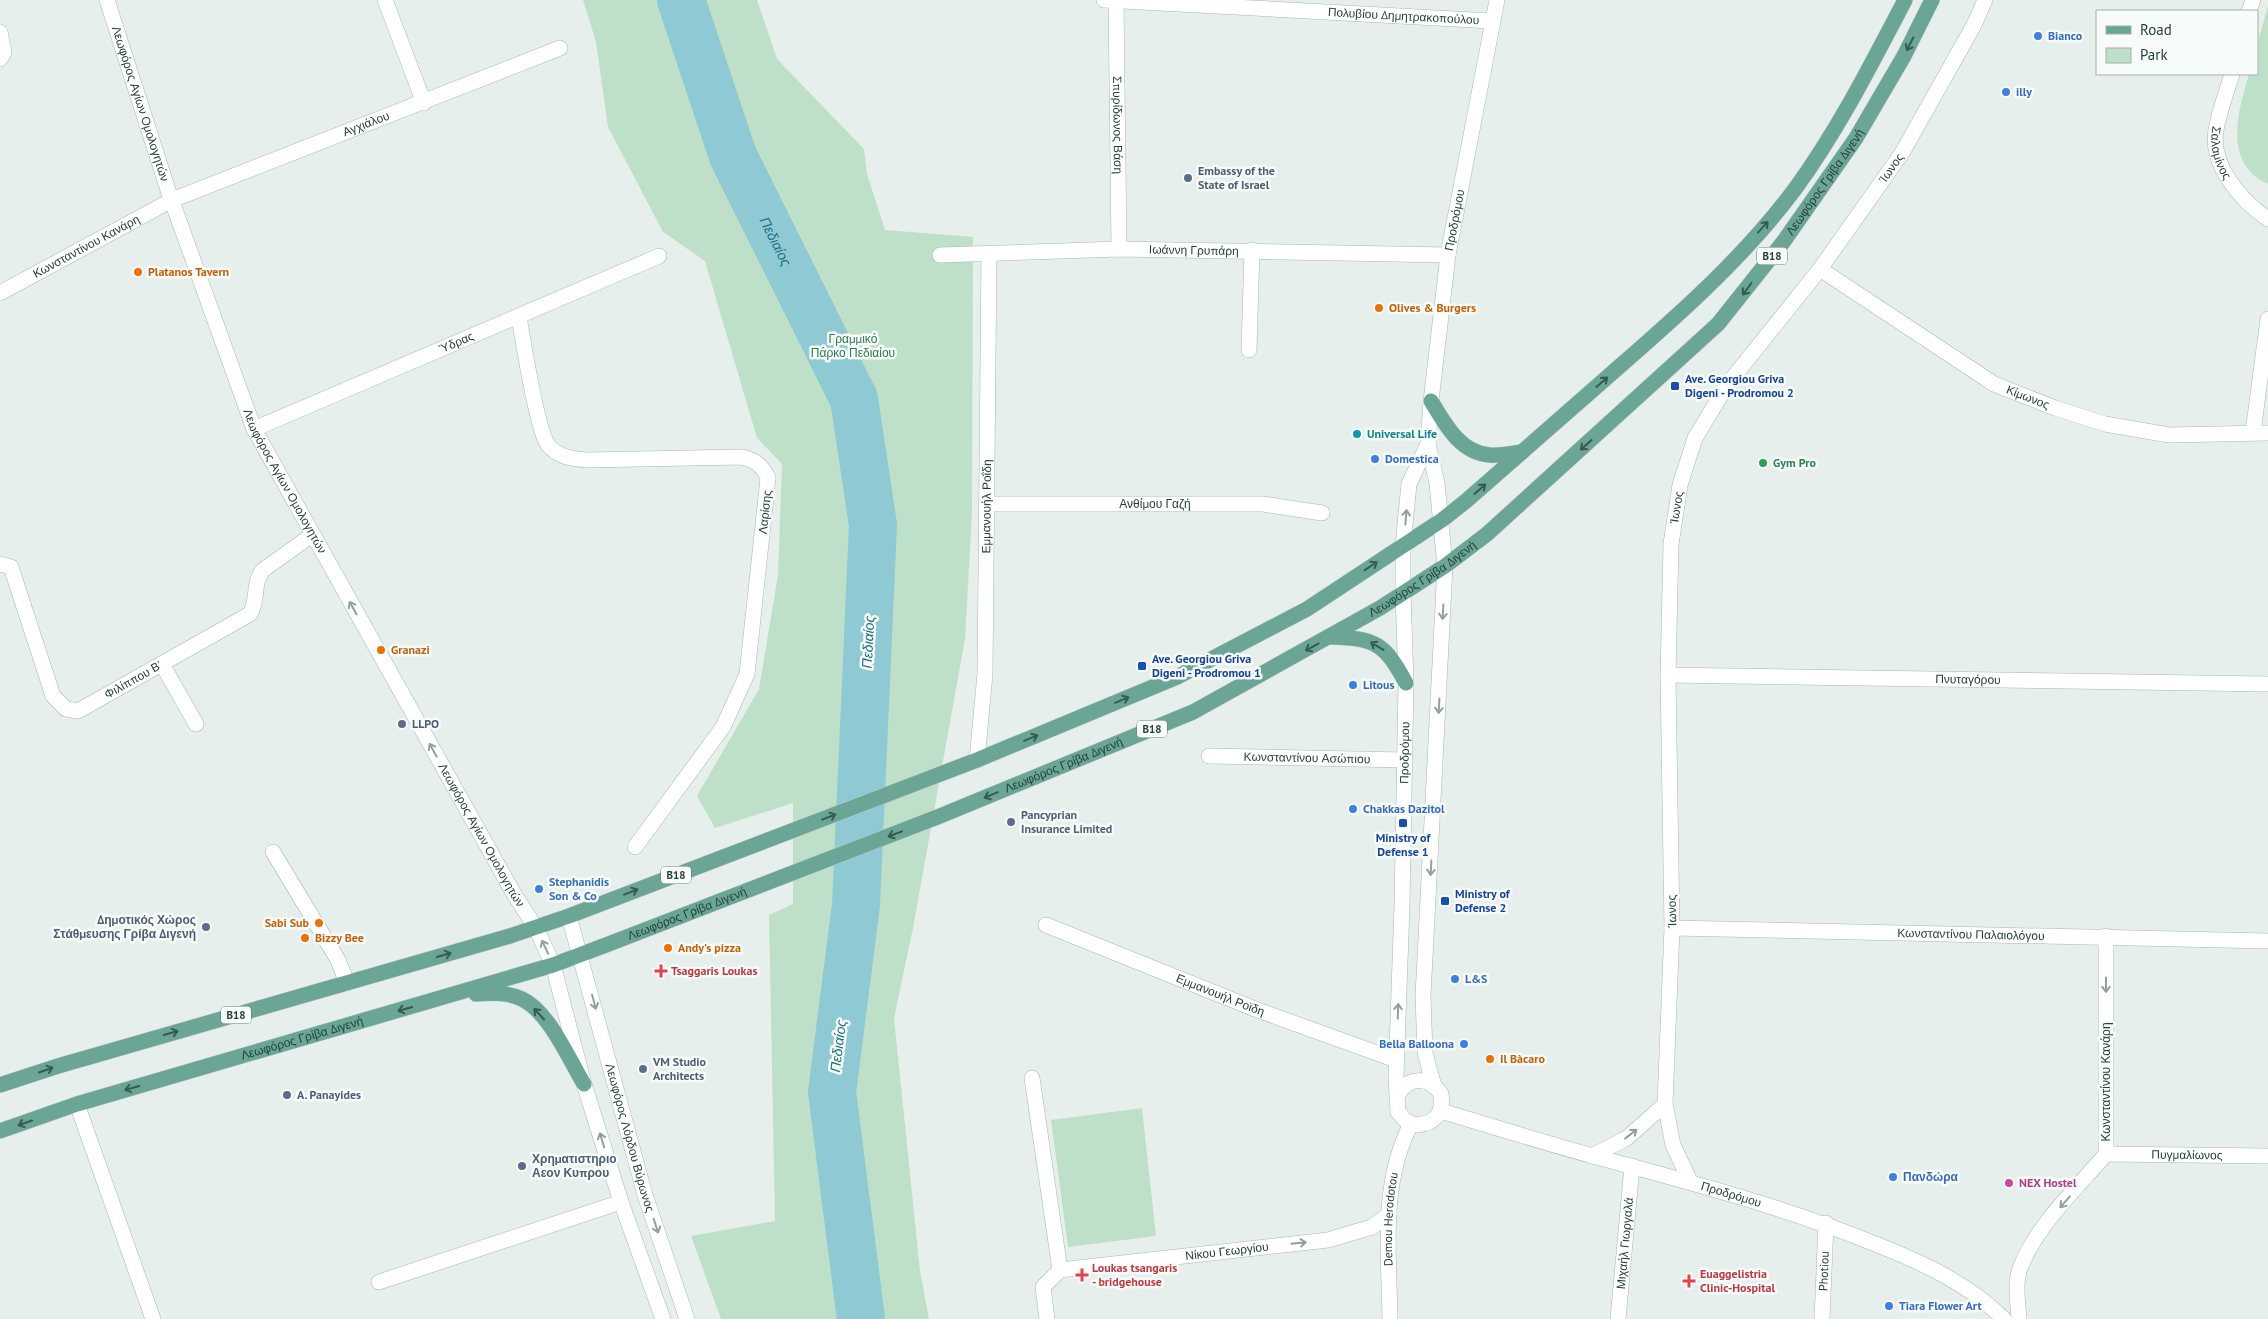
<svg xmlns="http://www.w3.org/2000/svg" width="2268" height="1319" font-family="'PT Sans',sans-serif">
  <style>
    .green { fill: #bfe0c8 }
    .lines { fill: none; stroke-linecap: round; stroke-linejoin: round }
    .river { stroke: #8ec9d4; stroke-width: 48 }
    .service-casing { stroke: #a8b8b2; stroke-width: 16 }
    .minor-casing { stroke: #a8b8b2; stroke-width: 16 }
    .tertiary-casing { stroke: #a8b8b2; stroke-width: 16 }
    .secondary-casing { stroke: #a4bbb3; stroke-width: 16 }
    .primary-casing { stroke: #c2cac8; stroke-width: 16 }
    .service { stroke: #fff; stroke-width: 15 }
    .minor { stroke: #fff; stroke-width: 15 }
    .tertiary { stroke: #fff; stroke-width: 15 }
    .secondary { stroke: #fff; stroke-width: 15 }
    .primary { stroke: #6aa596; stroke-width: 15 }
    .oneway { stroke: #365b51 }
    .oneway2 { stroke: #92a09c }
    .shop-dot { fill: #3f7fe0; stroke: #f7fbf9; stroke-width: 2 }
    .service-dot { fill: #5c6f8a; stroke: #f7fbf9; stroke-width: 2 }
    .food-dot { fill: #e8710a; stroke: #f7fbf9; stroke-width: 2 }
    .transit-dot { fill: #1a4fb4; stroke: #f7fbf9; stroke-width: 2 }
    .culture-dot { fill: #0f9aa8; stroke: #f7fbf9; stroke-width: 2 }
    .leisure-dot { fill: #2e9e5b; stroke: #f7fbf9; stroke-width: 2 }
    .health-dot { fill: #e0444e; stroke: #f7fbf9; stroke-width: 2 }
    .hotel-dot { fill: #d1479c; stroke: #f7fbf9; stroke-width: 2 }
    .labels { text-anchor: middle; stroke-width: 5; stroke-linejoin: round; paint-order: stroke }
    .shield { fill: #f7fbf9; stroke: #637a73; stroke-width: 1 }
    .shield-label { font-size: 11px; font-weight: bold; fill: #24423a }
    .street-label { font-size: 12px; fill: #24423a; stroke: #f7fbf9 }
    .shop-label { font-size: 12px; font-weight: bold; fill: #366cbe; stroke: #f7fbf9; text-anchor: start }
    .service-label { font-size: 12px; font-weight: bold; fill: #4e5e75; stroke: #f7fbf9; text-anchor: start }
    .food-label { font-size: 12px; font-weight: bold; fill: #c56008; stroke: #f7fbf9; text-anchor: start }
    .park-label { font-size: 12px; fill: #2d7a4b; stroke: #f7fbf9 }
    .transit-label { font-size: 12px; font-weight: bold; fill: #164399; stroke: #f7fbf9; text-anchor: start }
    .culture-label { font-size: 12px; font-weight: bold; fill: #0d838f; stroke: #f7fbf9; text-anchor: start }
    .leisure-label { font-size: 12px; font-weight: bold; fill: #27864d; stroke: #f7fbf9; text-anchor: start }
    .health-label { font-size: 12px; font-weight: bold; fill: #be3a42; stroke: #f7fbf9; text-anchor: start }
    .hotel-label { font-size: 12px; font-weight: bold; fill: #b23c85; stroke: #f7fbf9; text-anchor: start }
    .water-label { font-size: 14px; font-style: italic; fill: #1c6f80; stroke: #f7fbf9 }
  </style>
  <rect width="100%" height="100%" fill="#e6efeb"/>
  <path class="green" d="M 583,0 L 757,0 L 777,59 L 864,149 L 867,174 L 885,230 L 973,237 L 972,512 L 965,639 L 913,928 L 894,1018 L 920,1271 L 929,1319 L 721,1319 L 691,1236 L 775,1221 L 769,915 L 793,904 L 793,803 L 715,828 L 697,796 L 759,689 L 778,575 L 782,464 L 757,438 L 705,261 L 663,232 L 608,127 L 596,42 Z
    M 2268,6 L 2268,184 C 2222,163 2238,112 2249,74 L 2257,74 L 2257,45 Z
    M 1142,1108 L 1156,1236 L 1068,1247 L 1051,1120 Z"/>
  <g class="lines">
    <path class="river" id="s1" d="M 681,0 L 733,156 L 854,399 L 873,525 L 856,905 L 832,1092 L 861,1319"/>
    <g class="service-casing">
      <path id="service" d="M 1249,350 L 1252,250
        M 273,852 L 338,960 L 347,983
        M 77,1104 L 153,1319"/>
    </g>
    <g class="minor-casing">
      <g id="minor">
        <path id="s2" d="M 107,0 L 169,193 L 254,429 L 514,894 L 536,928"/>
        <path d="M 385,0 L 424,103"/>
        <path id="s3" d="M 1104,0 L 1492,21"/>
        <path id="s4" d="M 1116,1 L 1119,249"/>
        <path d="M 2249,11 L 2253,0"/>
        <path d="M 0,32 L 4,52 L 0,59"/>
        <path id="s5" d="M 2232,74 C 2227,92 2219,111 2216,130 C 2210,165 2241,201 2268,219"/>
        <path id="s6" d="M 940,255 L 1119,249 L 1448,255"/>
        <path id="s7" d="M 1820,269 L 1994,384 L 2055,408 L 2105,424 L 2169,435 L 2268,433"/>
        <path id="s8" d="M 0,293 L 172,200 L 560,48"/>
        <path d="M 519,317 C 523,340 537,430 548,445 C 558,457 572,459 587,460 L 742,457 C 756,461 762,465 768,478 L 747,674 L 723,727 L 635,847"/>
        <path id="s9" d="M 254,429 L 659,256"/>
        <path d="M 2253,432 L 2268,319"/>
        <path id="s10" d="M 987,504 L 1263,504 L 1322,513"/>
        <path id="s11" d="M 0,564 L 11,567 L 53,696 L 66,709 L 78,711 L 250,614 C 259,599 252,584 263,570 L 312,535"/>
        <path d="M 162,664 L 196,724"/>
        <path id="s12" d="M 1668,675 L 2268,684"/>
        <path id="s13" d="M 1209,756 L 1405,760"/>
        <path id="s14" d="M 977,760 L 985,674 L 989,254"/>
        <path id="s15" d="M 1046,925 L 1255,1009 L 1396,1060"/>
        <path id="s16" d="M 1672,928 L 2268,941"/>
        <path d="M 1032,1078 L 1060,1270"/>
        <path id="s17" d="M 2106,1154 L 2268,1156"/>
        <path d="M 1592,1156 L 1627,1138 L 1665,1104"/>
        <path id="s18" d="M 1690,1181 L 1673,1145 L 1665,1104 L 1672,928 L 1668,675 L 1671,544 L 1680,485 L 1695,438 L 1727,385 L 1820,269 L 1902,153 L 1974,25 L 1985,0"/>
        <path id="s19" d="M 1060,1270 L 1328,1240 L 1372,1227 L 1389,1214"/>
        <path d="M 379,1282 L 621,1202"/>
        <path d="M 1047,1319 L 1043,1287 L 1060,1270"/>
        <path id="s20" d="M 1390,1319 C 1389,1254 1380,1183 1411,1124"/>
        <path id="s21" d="M 1618,1319 L 1632,1166"/>
        <path id="s22" d="M 1822,1319 L 1826,1223"/>
        <path d="M 2019,1319 C 2018,1303 2014,1281 2021,1266 C 2037,1225 2078,1187 2106,1154 L 2106,936"/>
      </g>
    </g>
    <g class="tertiary-casing">
      <g id="tertiary">
        <path d="M 1434,1086 L 1425,1053 L 1423,996 L 1445,566"/>
        <path id="s23" d="M 1398,1095 C 1408,1076 1429,1076 1441,1094 C 1444,1112 1435,1124 1417,1125 L 1406,1121 L 1398,1112 L 1396,1076 L 1402,905 L 1406,683 L 1403,593"/>
        <path id="s24" d="M 1441,1111 C 1491,1126 1542,1142 1593,1156 C 1689,1182 1785,1207 1878,1245 C 1923,1263 1969,1284 2004,1319"/>
      </g>
    </g>
    <g class="secondary-casing">
      <g id="secondary">
        <path id="s25" d="M 1445,566 L 1437,483 L 1428,444 L 1431,401 L 1448,255 L 1497,0"/>
        <path d="M 1403,593 L 1403,545 L 1409,484 L 1428,444"/>
        <path id="s26" d="M 569,916 L 645,1195 L 687,1319"/>
        <path d="M 536,928 L 553,965 L 584,1084 L 621,1202 L 663,1319"/>
      </g>
    </g>
    <g class="primary-casing">
      <g id="primary">
        <path d="M 1431,401 C 1445,424 1460,453 1490,455 C 1500,456 1512,453 1522,452"/>
        <path d="M 1331,637 C 1376,638 1385,644 1406,683"/>
        <path d="M 476,994 C 491,993 508,992 522,999 C 549,1012 569,1059 584,1084"/>
        <path d="M 0,1085 L 58,1066 L 510,936 L 569,916 L 977,760 L 1177,677 L 1307,609 L 1442,520 L 1466,501 C 1517,456 1568,411 1620,366 C 1682,312 1745,256 1795,189 C 1838,130 1871,65 1905,0"/>
        <path id="s27" d="M 0,1131 L 77,1104 L 553,965 L 606,945 L 940,816 L 1193,712 L 1380,608 L 1445,566 L 1487,534 L 1718,324 L 1784,241 L 1856,138 L 1904,56 L 1932,0"/>
      </g>
    </g>
    <use href="#service" class="service"/>
    <use href="#minor" class="minor"/>
    <use href="#tertiary" class="tertiary"/>
    <use href="#secondary" class="secondary"/>
    <use href="#primary" class="primary"/>
  </g>
  <defs><path id="oneway-shaft" d="M-6 0H5M1.5-3L5.5 0L1.5 3" fill="none" stroke-width="1.6" stroke-linecap="round" stroke-linejoin="round" transform="scale(1.25)"/></defs>
  <g class="oneway">
    <use href="#oneway-shaft" transform="translate(1910 44) rotate(117)"/>
    <use href="#oneway-shaft" transform="translate(1763 227) rotate(-48)"/>
    <use href="#oneway-shaft" transform="translate(1747 289) rotate(127)"/>
    <use href="#oneway-shaft" transform="translate(1602 382) rotate(-41)"/>
    <use href="#oneway-shaft" transform="translate(1586 445) rotate(138)"/>
    <use href="#oneway-shaft" transform="translate(1480 489) rotate(-41)"/>
    <use href="#oneway-shaft" transform="translate(1371 566) rotate(-34)"/>
    <use href="#oneway-shaft" transform="translate(1377 646) rotate(-149)"/>
    <use href="#oneway-shaft" transform="translate(1312 647) rotate(151)"/>
    <use href="#oneway-shaft" transform="translate(1122 700) rotate(-23)"/>
    <use href="#oneway-shaft" transform="translate(1031 738) rotate(-22)"/>
    <use href="#oneway-shaft" transform="translate(991 795) rotate(157)"/>
    <use href="#oneway-shaft" transform="translate(829 817) rotate(-21)"/>
    <use href="#oneway-shaft" transform="translate(895 834) rotate(159)"/>
    <use href="#oneway-shaft" transform="translate(631 892) rotate(-21)"/>
    <use href="#oneway-shaft" transform="translate(444 955) rotate(-16)"/>
    <use href="#oneway-shaft" transform="translate(405 1009) rotate(164)"/>
    <use href="#oneway-shaft" transform="translate(539 1014) rotate(-133)"/>
    <use href="#oneway-shaft" transform="translate(171 1033) rotate(-16)"/>
    <use href="#oneway-shaft" transform="translate(46 1070) rotate(-19)"/>
    <use href="#oneway-shaft" transform="translate(132 1088) rotate(164)"/>
    <use href="#oneway-shaft" transform="translate(25 1123) rotate(161)"/>
  </g>
  <g class="oneway2">
    <use href="#oneway-shaft" transform="translate(1406 517) rotate(-85)"/>
    <use href="#oneway-shaft" transform="translate(353 608) rotate(-119)"/>
    <use href="#oneway-shaft" transform="translate(1443 612) rotate(93)"/>
    <use href="#oneway-shaft" transform="translate(1439 706) rotate(93)"/>
    <use href="#oneway-shaft" transform="translate(433 750) rotate(-119)"/>
    <use href="#oneway-shaft" transform="translate(1431 868) rotate(93)"/>
    <use href="#oneway-shaft" transform="translate(545 947) rotate(-115)"/>
    <use href="#oneway-shaft" transform="translate(2106 985) rotate(90)"/>
    <use href="#oneway-shaft" transform="translate(594 1002) rotate(75)"/>
    <use href="#oneway-shaft" transform="translate(1398 1011) rotate(-88)"/>
    <use href="#oneway-shaft" transform="translate(1631 1134) rotate(-38)"/>
    <use href="#oneway-shaft" transform="translate(602 1140) rotate(-107)"/>
    <use href="#oneway-shaft" transform="translate(2065 1202) rotate(131)"/>
    <use href="#oneway-shaft" transform="translate(656 1226) rotate(72)"/>
    <use href="#oneway-shaft" transform="translate(1299 1243) rotate(-6)"/>
  </g>
  <g class="shop-dot">
    <circle cx="2038" cy="36" r="5"/>
    <circle cx="2006" cy="92" r="5"/>
    <circle cx="1375" cy="459" r="5"/>
    <circle cx="1353" cy="685" r="5"/>
    <circle cx="1353" cy="809" r="5"/>
    <circle cx="539" cy="889" r="5"/>
    <circle cx="1455" cy="979" r="5"/>
    <circle cx="1464" cy="1044" r="5"/>
    <circle cx="1893" cy="1177" r="5"/>
    <circle cx="1889" cy="1306" r="5"/>
  </g>
  <g class="service-dot">
    <circle cx="1188" cy="178" r="5"/>
    <circle cx="402" cy="724" r="5"/>
    <circle cx="1011" cy="822" r="5"/>
    <circle cx="206" cy="927" r="5"/>
    <circle cx="643" cy="1069" r="5"/>
    <circle cx="287" cy="1095" r="5"/>
    <circle cx="522" cy="1166" r="5"/>
  </g>
  <g class="food-dot">
    <circle cx="138" cy="272" r="5"/>
    <circle cx="1379" cy="308" r="5"/>
    <circle cx="381" cy="650" r="5"/>
    <circle cx="319" cy="923" r="5"/>
    <circle cx="305" cy="938" r="5"/>
    <circle cx="668" cy="948" r="5"/>
    <circle cx="1490" cy="1059" r="5"/>
  </g>
  <g class="transit-dot">
    <rect x="1670" y="381" width="10" height="10" rx="2.5"/>
    <rect x="1137" y="661" width="10" height="10" rx="2.5"/>
    <rect x="1398" y="818" width="10" height="10" rx="2.5"/>
    <rect x="1440" y="896" width="10" height="10" rx="2.5"/>
  </g>
  <circle class="culture-dot" cx="1357" cy="434" r="5"/>
  <circle class="leisure-dot" cx="1763" cy="463" r="5"/>
  <g class="health-dot">
    <path d="M658.5 963.5h5v5h5v5h-5v5h-5v-5h-5v-5h5z"/>
    <path d="M1079.5 1267.5h5v5h5v5h-5v5h-5v-5h-5v-5h5z"/>
    <path d="M1686.5 1273.5h5v5h5v5h-5v5h-5v-5h-5v-5h5z"/>
  </g>
  <circle class="hotel-dot" cx="2009" cy="1183" r="5"/>
  <g class="labels">
    <g class="shield">
      <rect x="1757" y="247.5" width="30" height="17" rx="4"/>
      <rect x="1137" y="720.5" width="30" height="17" rx="4"/>
      <rect x="661" y="866.5" width="30" height="17" rx="4"/>
      <rect x="221" y="1006.5" width="30" height="17" rx="4"/>
    </g>
    <g class="shield-label">
      <text x="1772" y="260">B18</text>
      <text x="1152" y="733">B18</text>
      <text x="676" y="879">B18</text>
      <text x="236" y="1019">B18</text>
    </g>
    <g class="street-label">
      <text dy="4" stroke="none"><textPath href="#s3" startOffset="300">Πολυβίου Δημητρακοπούλου</textPath></text>
      <text dy="4" stroke="none"><textPath href="#s2" startOffset="109">Λεωφόρος Αγίων Ομολογητών</textPath></text>
      <text dy="4" stroke="none"><textPath href="#s8" startOffset="404">Αγχιάλου</textPath></text>
      <text dy="4" stroke="none"><textPath href="#s4" startOffset="124">Σπυρίδωνος Βάση</textPath></text>
      <text dy="4" stroke="none"><textPath href="#s5" startOffset="82">Σαλαμίνος</textPath></text>
      <text dy="4" stroke="none"><textPath href="#s18" startOffset="1085">Ίωνος</textPath></text>
      <text dy="4" stroke="none"><textPath href="#s27" startOffset="2100">Λεωφόρος Γρίβα Διγενή</textPath></text>
      <text dy="4" stroke="none"><textPath href="#s25" startOffset="349">Προδρόμου</textPath></text>
      <text dy="4" stroke="none"><textPath href="#s8" startOffset="98">Κωνσταντίνου Κανάρη</textPath></text>
      <text dy="4" stroke="none"><textPath href="#s6" startOffset="254">Ιωάννη Γρυπάρη</textPath></text>
      <text dy="4" stroke="none"><textPath href="#s9" startOffset="220">Ύδρας</textPath></text>
      <text dy="4" stroke="none"><textPath href="#s7" startOffset="245">Κίμωνος</textPath></text>
      <text dy="4" stroke="none"><textPath href="#s2" startOffset="514">Λεωφόρος Αγίων Ομολογητών</textPath></text>
      <text dy="4" stroke="none"><textPath href="#s10" startOffset="168">Ανθίμου Γαζή</textPath></text>
      <text dy="4" stroke="none"><textPath href="#s14" startOffset="254">Εμμανουήλ Ροΐδη</textPath></text>
      <text dy="4" stroke="none"><textPath href="#s18" startOffset="679">Ίωνος</textPath></text>
      <text transform="translate(765 512) rotate(-84)" y="4">Λαρίσης</text>
      <text dy="4" stroke="none"><textPath href="#s27" startOffset="1531">Λεωφόρος Γρίβα Διγενή</textPath></text>
      <text dy="4" stroke="none"><textPath href="#s12" startOffset="300">Πνυταγόρου</textPath></text>
      <text dy="4" stroke="none"><textPath href="#s11" startOffset="241">Φιλίππου Β'</textPath></text>
      <text dy="4" stroke="none"><textPath href="#s23" startOffset="482">Προδρόμου</textPath></text>
      <text dy="4" stroke="none"><textPath href="#s13" startOffset="98">Κωνσταντίνου Ασώπιου</textPath></text>
      <text dy="4" stroke="none"><textPath href="#s27" startOffset="1126">Λεωφόρος Γρίβα Διγενή</textPath></text>
      <text dy="4" stroke="none"><textPath href="#s2" startOffset="919">Λεωφόρος Αγίων Ομολογητών</textPath></text>
      <text transform="translate(1672 911) rotate(-91)" y="4">Ίωνος</text>
      <text dy="4" stroke="none"><textPath href="#s27" startOffset="721">Λεωφόρος Γρίβα Διγενή</textPath></text>
      <text dy="4" stroke="none"><textPath href="#s16" startOffset="299">Κωνσταντίνου Παλαιολόγου</textPath></text>
      <text dy="4" stroke="none"><textPath href="#s15" startOffset="188">Εμμανουήλ Ροϊδη</textPath></text>
      <text dy="4" stroke="none"><textPath href="#s27" startOffset="316">Λεωφόρος Γρίβα Διγενή</textPath></text>
      <text transform="translate(2106 1082) rotate(-90)" y="4">Κωνσταντίνου Κανάρη</text>
      <text dy="4" stroke="none"><textPath href="#s26" startOffset="230">Λεωφόρος Λόρδου Βύρωνος</textPath></text>
      <text dy="4" stroke="none"><textPath href="#s17" startOffset="81">Πυγμαλίωνος</textPath></text>
      <text dy="4" stroke="none"><textPath href="#s24" startOffset="302">Προδρόμου</textPath></text>
      <text dy="4" stroke="none"><textPath href="#s20" startOffset="100">Demou Herodotou</textPath></text>
      <text dy="4" stroke="none"><textPath href="#s21" startOffset="76">Μιχαήλ Γιωργαλά</textPath></text>
      <text dy="4" stroke="none"><textPath href="#s19" startOffset="168">Νίκου Γεωργίου</textPath></text>
      <text dy="4" stroke="none"><textPath href="#s22" startOffset="48">Photiou</textPath></text>
    </g>
    <g class="shop-label">
      <text x="2048" y="40">Bianco</text>
      <text x="2016" y="96">illy</text>
      <text x="1385" y="463">Domestica</text>
      <text x="1363" y="689">Litous</text>
      <text x="1363" y="813">Chakkas Dazitol</text>
      <text x="549" y="886">Stephanidis<tspan x="549" dy="14">Son &amp; Co</tspan></text>
      <text x="1465" y="983">L&amp;S</text>
      <text x="1454" y="1048" text-anchor="end">Bella Balloona</text>
      <text x="1903" y="1181">Πανδώρα</text>
      <text x="1899" y="1310">Tiara Flower Art</text>
    </g>
    <g class="service-label">
      <text x="1198" y="175">Embassy of the<tspan x="1198" dy="14">State of Israel</tspan></text>
      <text x="412" y="728">LLPO</text>
      <text x="1021" y="819">Pancyprian<tspan x="1021" dy="14">Insurance Limited</tspan></text>
      <text x="196" y="924" text-anchor="end">Δημοτικός Χώρος<tspan x="196" dy="14">Στάθμευσης Γρίβα Διγενή</tspan></text>
      <text x="653" y="1066">VM Studio<tspan x="653" dy="14">Architects</tspan></text>
      <text x="297" y="1099">A. Panayides</text>
      <text x="532" y="1163">Χρηματιστηριο<tspan x="532" dy="14">Αεον Κυπρου</tspan></text>
    </g>
    <g class="food-label">
      <text x="148" y="276">Platanos Tavern</text>
      <text x="1389" y="312">Olives &amp; Burgers</text>
      <text x="391" y="654">Granazi</text>
      <text x="309" y="927" text-anchor="end">Sabi Sub</text>
      <text x="315" y="942">Bizzy Bee</text>
      <text x="678" y="952">Andy's pizza</text>
      <text x="1500" y="1063">Il Bàcaro</text>
    </g>
    <g class="park-label">
      <text x="853" y="343">Γραμμικό<tspan x="853" dy="14">Πάρκο Πεδιαίου</tspan></text>
    </g>
    <g class="transit-label">
      <text x="1685" y="383">Ave. Georgiou Griva<tspan x="1685" dy="14">Digeni - Prodromou 2</tspan></text>
      <text x="1152" y="663">Ave. Georgiou Griva<tspan x="1152" dy="14">Digeni - Prodromou 1</tspan></text>
      <text x="1403" y="842" text-anchor="middle">Ministry of<tspan x="1403" dy="14">Defense 1</tspan></text>
      <text x="1455" y="898">Ministry of<tspan x="1455" dy="14">Defense 2</tspan></text>
    </g>
    <g class="culture-label">
      <text x="1367" y="438">Universal Life</text>
    </g>
    <g class="leisure-label">
      <text x="1773" y="467">Gym Pro</text>
    </g>
    <g class="health-label">
      <text x="671" y="975">Tsaggaris Loukas</text>
      <text x="1092" y="1272">Loukas tsangaris<tspan x="1092" dy="14">- bridgehouse</tspan></text>
      <text x="1700" y="1278">Euaggelistria<tspan x="1700" dy="14">Clinic-Hospital</tspan></text>
    </g>
    <g class="hotel-label">
      <text x="2019" y="1187">NEX Hostel</text>
    </g>
    <g class="water-label">
      <text dy="5" stroke="none"><textPath href="#s1" startOffset="260">Πεδιαίος</textPath></text>
      <text transform="translate(868 642) rotate(-87)" y="5">Πεδιαίος</text>
      <text transform="translate(838 1046) rotate(-83)" y="5">Πεδιαίος</text>
    </g>
  </g>
  <rect x="2096" y="10" width="162" height="65" fill="#f7fbf9" stroke="#a3b1ad"/>
  <rect x="2106" y="26" width="25" height="8" fill="#6aa596" stroke="#a3b1ad"/>
  <text x="2140" y="35" font-size="15" fill="#24423a">Road</text>
  <rect x="2106" y="48" width="25" height="15" fill="#bfe0c8" stroke="#a3b1ad"/>
  <text x="2140" y="60" font-size="15" fill="#24423a">Park</text>
</svg>
